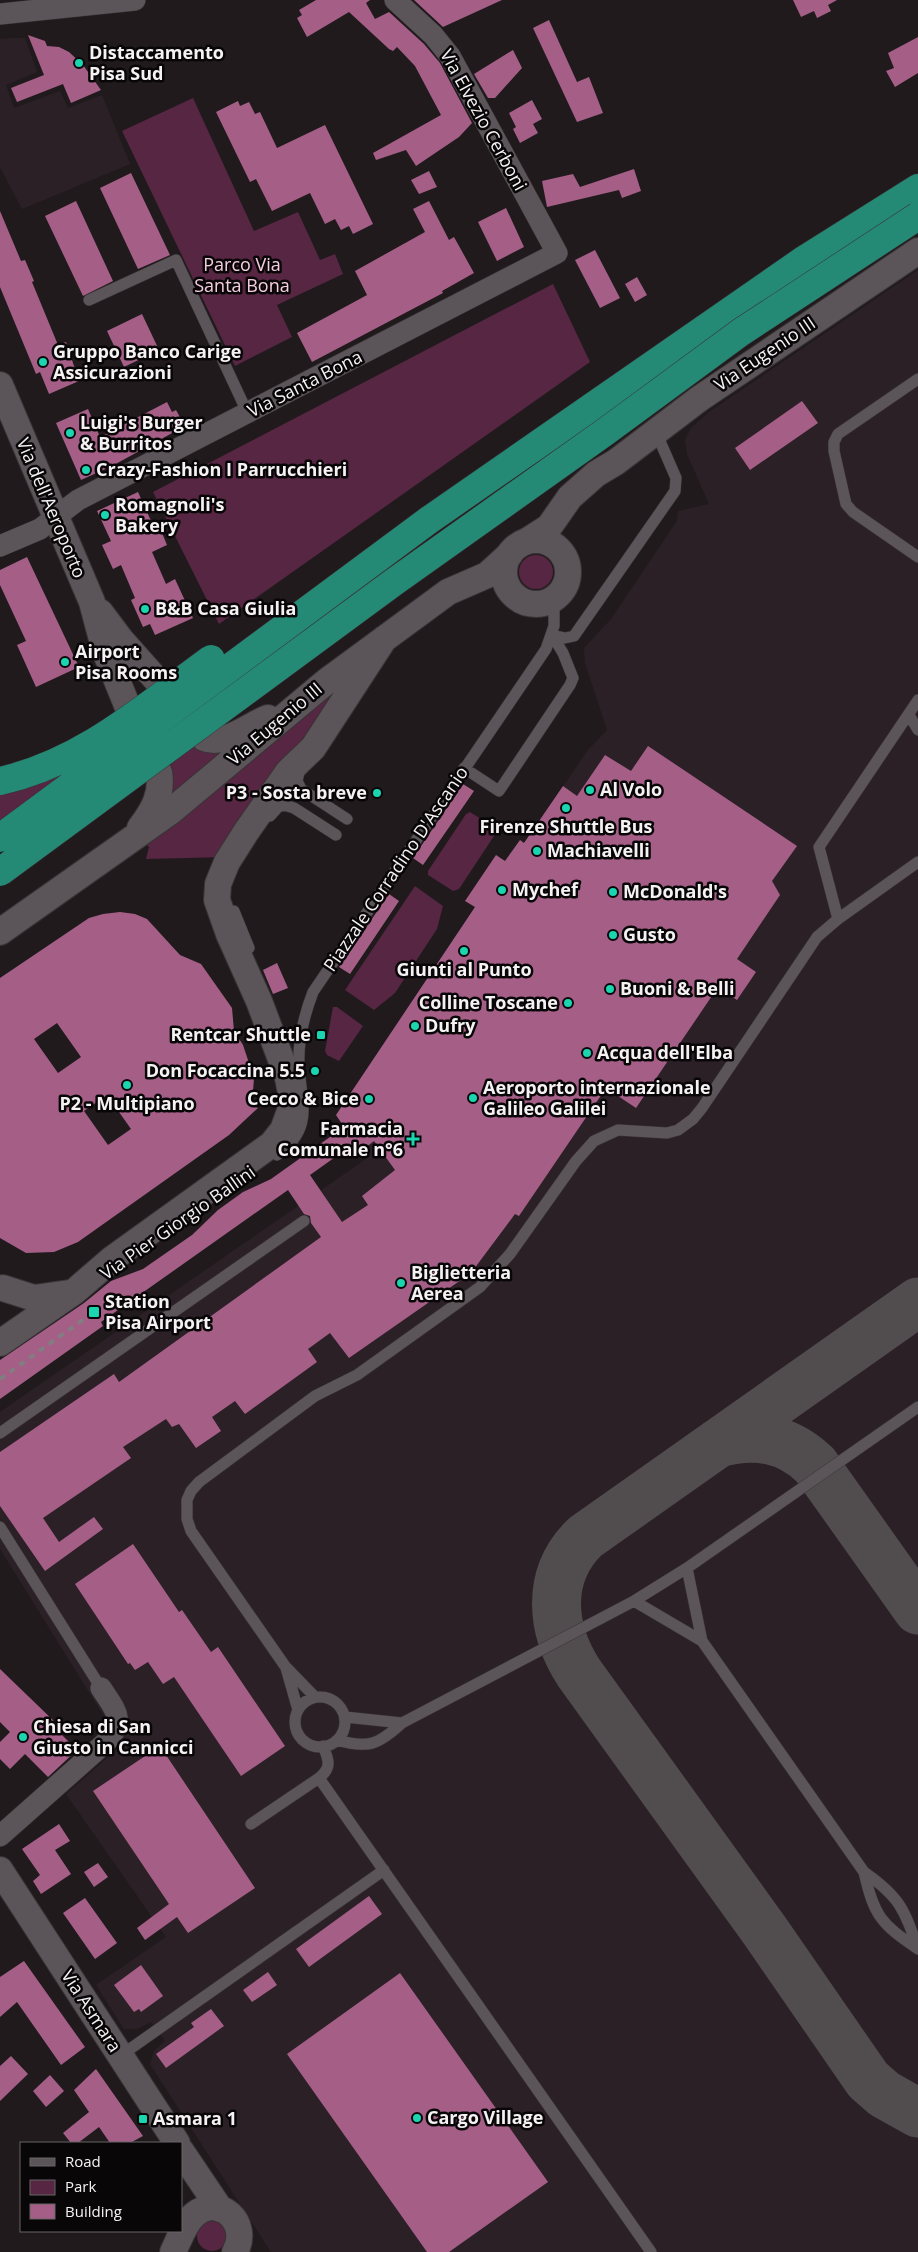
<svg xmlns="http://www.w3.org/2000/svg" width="918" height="2252" font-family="'Open Sans',sans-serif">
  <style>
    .built { fill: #2c2027 }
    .green { fill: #562642 }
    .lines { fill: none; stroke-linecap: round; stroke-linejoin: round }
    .taxiway { stroke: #514c4e; stroke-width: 49 }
    .building { fill: #a55f87; fill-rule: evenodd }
    .service-casing { stroke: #383436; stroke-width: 12 }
    .minor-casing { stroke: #383436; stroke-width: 22 }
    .tertiary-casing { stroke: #383436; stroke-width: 28 }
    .trunk-casing { stroke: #383436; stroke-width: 29 }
    .service { stroke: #5b5458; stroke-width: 11 }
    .minor { stroke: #5b5458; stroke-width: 21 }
    .tertiary { stroke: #5b5458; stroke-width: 26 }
    .trunk { stroke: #248975; stroke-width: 28 }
    .rail { stroke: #827d80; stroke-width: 4; stroke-dasharray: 6 6; stroke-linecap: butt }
    .trunk-bridge-casing { stroke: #383436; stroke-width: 29; stroke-linecap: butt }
    .trunk-bridge { stroke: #248975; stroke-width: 28 }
    .poi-dot { fill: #1bd5b1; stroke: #080607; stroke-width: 2 }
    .labels { text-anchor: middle; stroke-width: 5; stroke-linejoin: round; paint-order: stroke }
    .poi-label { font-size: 18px; font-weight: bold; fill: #f6f2f4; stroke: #080607; text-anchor: start }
    .street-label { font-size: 18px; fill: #f6f2f4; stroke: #080607 }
    .park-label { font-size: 18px; fill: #f5cde1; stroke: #080607 }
  </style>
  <rect width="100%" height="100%" fill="#201a1d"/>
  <path class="built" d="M 13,38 L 25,38 L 37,72 L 6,85 L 14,108 L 60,91 L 68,108 L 102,95 L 130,164 L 22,209 L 0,167 L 0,39 Z
    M 918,270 L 918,2252 L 271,2252 L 150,2064 L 154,2051 L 165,2041 L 151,2022 L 137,2029 L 124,2029 L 96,1985 L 166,1937 L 66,1794 L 122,1745 L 0,1549 L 0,1412 L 366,1159 L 336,1115 L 520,840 L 524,843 L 588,750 L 607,730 L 585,663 L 584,648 L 611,619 L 677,521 L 678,511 L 709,504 L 687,454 L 685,440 L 691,428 L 709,412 Z"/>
  <path class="green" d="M 193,98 L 254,231 L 298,212 L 320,260 L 335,254 L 343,274 L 277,305 L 292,337 L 235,366 L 122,131 Z
    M 553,284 L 590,362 L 219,624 L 153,492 Z
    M519 572a17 17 0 1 1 34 0a17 17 0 1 1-34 0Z
    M 341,687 L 309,732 L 303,738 L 225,857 L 146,859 L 149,847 L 147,845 Z
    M 196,745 L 223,751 L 171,794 L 167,767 Z
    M 62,772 L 64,776 L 0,822 L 0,790 Z
    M 470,812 L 495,828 L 496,833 L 459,889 L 453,891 L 428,875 L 428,871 L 466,814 Z
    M 415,886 L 443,906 L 437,929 L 395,993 L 374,1010 L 345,990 Z
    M 333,1007 L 337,1007 L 363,1026 L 339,1061 L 327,1055 L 325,1051 Z
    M197 2236a15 15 0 1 1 30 0a15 15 0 1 1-30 0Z"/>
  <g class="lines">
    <path class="taxiway" d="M 918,1302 L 585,1537 C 545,1576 551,1630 579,1673 L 765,1931 L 868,2080 L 884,2094 L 918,2113
      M 718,1443 C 755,1433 787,1438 815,1465 L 918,1610"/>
  </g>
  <path class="building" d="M 316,0 L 370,0 L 366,3 L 375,19 L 389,12 L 424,44 L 440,63 L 472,123 L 459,137 L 416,166 L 406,150 L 376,160 L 373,153 L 441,115 L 415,66 L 397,47 L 393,51 L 389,49 L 349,12 L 307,37 L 297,18 L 302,15 L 299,10 Z
    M 414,0 L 502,0 L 443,27 Z
    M 793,0 L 837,0 L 828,5 L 831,11 L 817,18 L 814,11 L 801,17 Z
    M 549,20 L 577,82 L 589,77 L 603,113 L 577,122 L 533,28 Z
    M 28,35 L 45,41 L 47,46 L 59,47 L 69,52 L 83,65 L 101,90 L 71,103 L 63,84 L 17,102 L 11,88 L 44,75 Z
    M 918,37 L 918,73 L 895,87 L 886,71 L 894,68 L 888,53 Z
    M 513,50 L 522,68 L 495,98 L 488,98 L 474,74 Z
    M 532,100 L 542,119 L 533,124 L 538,133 L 520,143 L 513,129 L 516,127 L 509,113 Z
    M 238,101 L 240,106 L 249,102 L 255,114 L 260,112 L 277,148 L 325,125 L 373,224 L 353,234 L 349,226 L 341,230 L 335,219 L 325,224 L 310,193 L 272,211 L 256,179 L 250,182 L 216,112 Z
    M 634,169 L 641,191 L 622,198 L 619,190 L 547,207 L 542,181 L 573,174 L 580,187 Z
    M 429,171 L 437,187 L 419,194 L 411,180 Z
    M 131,173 L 170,255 L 138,269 L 100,188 Z
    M 76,201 L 113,281 L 83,296 L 45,216 Z
    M 429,201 L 449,240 L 454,237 L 474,273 L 442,291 L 443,293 L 312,362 L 297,333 L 367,295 L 355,271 L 425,232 L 413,209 Z
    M 506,208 L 524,247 L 497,261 L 478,222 Z
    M 0,211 L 21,261 L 25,260 L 34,281 L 32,282 L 58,345 L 66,342 L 79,381 L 49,394 L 40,372 L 36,374 L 0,287 Z
    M 595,250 L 620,298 L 600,308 L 575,260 Z
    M 637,277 L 647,295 L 635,302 L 625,284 Z
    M 142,314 L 159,350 L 124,367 L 107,331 Z
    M 802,401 L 818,423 L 750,470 L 735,448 Z
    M 167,402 L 172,412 L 176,410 L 185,426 L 112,466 L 81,480 L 56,423 L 88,409 L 100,437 Z
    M 138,492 L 152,523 L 157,521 L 167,545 L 152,552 L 166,584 L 175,579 L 193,618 L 155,635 L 150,624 L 143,627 L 131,600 L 135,598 L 121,565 L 113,569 L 102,545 L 111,541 L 97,511 Z
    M 27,557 L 79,667 L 36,687 L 17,645 L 26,641 L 0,585 L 0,570 Z
    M 648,746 L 797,846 L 772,881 L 780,895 L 737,959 L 756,972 L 737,1000 L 718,987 L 636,1108 L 606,1088 L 519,1216 L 515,1214 L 471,1273 L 349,1358 L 330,1333 L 308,1349 L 317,1362 L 245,1414 L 235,1401 L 212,1417 L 221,1431 L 196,1448 L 179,1424 L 172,1427 L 166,1419 L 123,1447 L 131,1458 L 43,1518 L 59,1542 L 94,1517 L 103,1529 L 45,1571 L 0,1506 L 0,1452 L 114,1374 L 119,1382 L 321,1237 L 311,1223 L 310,1216 L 304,1214 L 288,1190 L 101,1322 L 103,1326 L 0,1399 L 0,1360 L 84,1303 L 111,1281 L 143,1269 L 192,1235 L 218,1210 L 243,1192 L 271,1179 L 344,1127 L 336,1115 L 475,907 L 465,901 L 496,855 L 505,861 L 520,840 L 524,843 L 563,786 L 577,796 L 605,755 L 631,771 ZM 374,1141 L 395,1170 L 362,1196 L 368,1205 L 342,1222 L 310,1175 L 355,1143 L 361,1151 Z
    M 463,784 L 474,791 L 423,865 L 413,858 Z
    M 389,894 L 399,901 L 350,974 L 339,967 Z
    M 120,912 L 135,914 L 147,919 L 180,955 L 201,964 L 232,1008 L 234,1031 L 243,1045 L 254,1078 L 252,1105 L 258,1108 L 229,1135 L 78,1242 L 54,1252 L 26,1253 L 0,1238 L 0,978 L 89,918 L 103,914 ZM 57,1023 L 81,1057 L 58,1073 L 34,1039 ZM 107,1095 L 131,1129 L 108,1145 L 84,1111 Z
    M 277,963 L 288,988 L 273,994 L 263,970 Z
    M 133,1544 L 179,1612 L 182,1610 L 211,1652 L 218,1647 L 285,1746 L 241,1776 L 174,1677 L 163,1684 L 148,1662 L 135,1670 L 130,1663 L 128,1664 L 75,1584 Z
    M 0,1669 L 56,1723 L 53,1726 L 77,1750 L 48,1777 L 25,1754 L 10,1769 L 0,1759 L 0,1742 L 10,1732 L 0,1722 Z
    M 160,1746 L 255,1888 L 188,1933 L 177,1917 L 145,1940 L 137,1928 L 169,1904 L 93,1791 Z
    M 59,1824 L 70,1841 L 55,1850 L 71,1874 L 41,1894 L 33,1881 L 40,1875 L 22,1849 Z
    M 98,1863 L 108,1877 L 94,1887 L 84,1872 Z
    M 369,1896 L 382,1914 L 309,1967 L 296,1949 Z
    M 85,1898 L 117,1943 L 95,1959 L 63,1913 Z
    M 24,1961 L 85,2047 L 61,2065 L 17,2002 L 0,2017 L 0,1977 Z
    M 141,1965 L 163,1996 L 141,2012 L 139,2009 L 134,2012 L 114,1985 Z
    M 268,1972 L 277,1985 L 252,2002 L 243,1990 Z
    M 400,1973 L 548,2182 L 449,2252 L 427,2252 L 287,2054 Z
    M 211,2009 L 224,2026 L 166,2068 L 156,2054 L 194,2027 L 191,2023 Z
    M 11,2056 L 28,2074 L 0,2101 L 0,2066 Z
    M 96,2069 L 143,2136 L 130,2143 L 110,2143 L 99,2127 L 78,2143 L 71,2143 L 63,2133 L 89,2112 L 74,2090 Z
    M 50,2075 L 64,2091 L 46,2107 L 33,2091 Z"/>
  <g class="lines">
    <g class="service-casing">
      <path id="service" d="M 89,300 L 176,260 L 248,414
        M 918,379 L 838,434 L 834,442 L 834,451 L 846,504 L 853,512 L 918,557
        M 552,635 L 565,638 L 574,636 L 675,491 L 676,478 L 656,432
        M 909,715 L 918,730
        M 300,768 L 297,781 L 301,789 L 347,819
        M 464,768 L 499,791 L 570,685 L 573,678 L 563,653 L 552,635
        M 270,816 L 278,807 L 284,805 L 294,808 L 336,835
        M 234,911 L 249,948
        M 838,919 L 819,847 L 918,700
        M 277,1155 C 316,1127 300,1101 299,1064 C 298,1041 305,1013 313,992 L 546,649 L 554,626 L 554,598
        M 0,1433 L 304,1221
        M 0,1527 L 101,1688
        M 687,1568 L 702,1641 L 864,1872 C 900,1897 904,1909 918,1949
        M 634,1601 L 702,1641
        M 286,1668 L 298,1710
        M 315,1697 L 285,1666 L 191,1531 L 187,1519 L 187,1500 L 191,1491 L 199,1482 L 315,1396 L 357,1375 L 480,1287 L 510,1254 L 576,1161 L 594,1141 L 618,1130 L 667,1133 L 678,1130 L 693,1119 L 702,1108 L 817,937 L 838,919 L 918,862
        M295 1722a25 25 0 1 1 50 0a25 25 0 1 1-50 0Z
        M 345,1717 L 402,1723
        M 337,1740 C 368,1749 378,1745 402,1723 L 634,1601 L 687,1568 L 918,1407
        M 319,1778 C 332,1768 329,1760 323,1746
        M 251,1824 L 319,1778 L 651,2252
        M 864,1872 C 874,1916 881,1924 918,1949
        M 120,2056 L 384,1870"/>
    </g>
    <g class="minor-casing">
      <path id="minor" d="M 0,14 L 135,0
        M 0,546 L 40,529 L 78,500 L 557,253 L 450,56 L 433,35 L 395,0
        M 0,1836 L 106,1742 C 127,1720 115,1710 101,1688"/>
    </g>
    <g class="tertiary-casing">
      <path id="tertiary" d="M 0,385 L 92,602 L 105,651 L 129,710
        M504 572a32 32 0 1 1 64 0a32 32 0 1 1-64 0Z
        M 527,541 L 549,527 L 570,497 L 596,474 L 616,462 L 699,399 L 918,251
        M 100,612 L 121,640 L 162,686
        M 204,738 C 225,747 249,725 268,718
        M 140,828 C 153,811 163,794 159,772
        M 0,932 L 170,812 L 327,681 L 448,592 L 487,575 L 510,554
        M 3,1288 L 34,1298 L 69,1293
        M 0,1343 L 75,1291 L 112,1259 L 272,1144 L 283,1130 L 290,1111 L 291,1093 L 288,1078 L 259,1001 L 229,934 L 217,900 L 218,884 L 227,862 L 246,832 L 288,772 L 313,748 L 384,639
        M 0,1870 L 177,2143
        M 181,2151 L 220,2209
        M 173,2252 C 179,2240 184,2224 194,2215 C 219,2193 251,2223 235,2252"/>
    </g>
    <g class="trunk-casing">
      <path id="trunk" d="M 429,520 L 805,259 L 918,188"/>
    </g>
    <use href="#service" class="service"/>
    <use href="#minor" class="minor"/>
    <use href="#tertiary" class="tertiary"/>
    <use href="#trunk" class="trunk"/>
    <path class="rail" d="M 0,1379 L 94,1312"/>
    <g class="trunk-bridge-casing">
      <path id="trunk-bridge" d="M 0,781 C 82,763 145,707 211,659
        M 0,838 L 429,520
        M 0,872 L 394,582 L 605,432 L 741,332 L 918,216"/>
    </g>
    <use href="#trunk-bridge" class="trunk-bridge"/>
  </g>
  <g class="poi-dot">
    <circle cx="79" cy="63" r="5"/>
    <circle cx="43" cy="362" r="5"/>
    <circle cx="70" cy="433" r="5"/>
    <circle cx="86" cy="470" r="5"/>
    <circle cx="105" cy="515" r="5"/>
    <circle cx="145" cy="609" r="5"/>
    <circle cx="65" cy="662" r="5"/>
    <circle cx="590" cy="790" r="5"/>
    <circle cx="377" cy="793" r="5"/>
    <circle cx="566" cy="808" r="5"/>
    <circle cx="537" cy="851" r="5"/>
    <circle cx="502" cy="890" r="5"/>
    <circle cx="613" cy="892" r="5"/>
    <circle cx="613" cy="935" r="5"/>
    <circle cx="464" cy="951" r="5"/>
    <circle cx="610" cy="989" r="5"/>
    <circle cx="568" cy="1003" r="5"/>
    <circle cx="415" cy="1026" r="5"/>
    <rect x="316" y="1030" width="10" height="10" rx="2.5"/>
    <circle cx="587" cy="1053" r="5"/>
    <circle cx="315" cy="1071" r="5"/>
    <circle cx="127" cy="1085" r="5"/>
    <circle cx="473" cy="1098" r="5"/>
    <circle cx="369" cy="1099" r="5"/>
    <path d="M410.5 1131.5h5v5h5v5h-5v5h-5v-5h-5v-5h5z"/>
    <circle cx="401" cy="1283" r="5"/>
    <rect x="88" y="1306" width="12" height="12" rx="2.5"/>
    <circle cx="23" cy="1737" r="5"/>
    <circle cx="417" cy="2118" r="5"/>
    <rect x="138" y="2114" width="10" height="10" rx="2.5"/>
  </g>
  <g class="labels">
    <g class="poi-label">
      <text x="89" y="59">Distaccamento<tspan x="89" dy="21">Pisa Sud</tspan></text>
      <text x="53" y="358">Gruppo Banco Carige<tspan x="53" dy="21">Assicurazioni</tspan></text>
      <text x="80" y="429">Luigi's Burger<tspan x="80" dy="21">&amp; Burritos</tspan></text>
      <text x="96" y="476">Crazy-Fashion I Parrucchieri</text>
      <text x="115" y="511">Romagnoli's<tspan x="115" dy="21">Bakery</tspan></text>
      <text x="155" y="615">B&amp;B Casa Giulia</text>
      <text x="75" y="658">Airport<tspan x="75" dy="21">Pisa Rooms</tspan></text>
      <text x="600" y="796">Al Volo</text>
      <text x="367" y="799" text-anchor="end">P3 - Sosta breve</text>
      <text x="566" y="833" text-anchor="middle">Firenze Shuttle Bus</text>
      <text x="547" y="857">Machiavelli</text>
      <text x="512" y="896">Mychef</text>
      <text x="623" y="898">McDonald's</text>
      <text x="623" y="941">Gusto</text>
      <text x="464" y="976" text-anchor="middle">Giunti al Punto</text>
      <text x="620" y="995">Buoni &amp; Belli</text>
      <text x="558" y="1009" text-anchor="end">Colline Toscane</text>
      <text x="425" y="1032">Dufry</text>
      <text x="311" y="1041" text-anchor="end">Rentcar Shuttle</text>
      <text x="597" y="1059">Acqua dell'Elba</text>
      <text x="305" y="1077" text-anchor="end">Don Focaccina 5.5</text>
      <text x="483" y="1094">Aeroporto internazionale<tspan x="483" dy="21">Galileo Galilei</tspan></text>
      <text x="359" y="1105" text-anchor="end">Cecco &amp; Bice</text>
      <text x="127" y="1110" text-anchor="middle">P2 - Multipiano</text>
      <text x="403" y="1135" text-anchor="end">Farmacia<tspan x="403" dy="21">Comunale n°6</tspan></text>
      <text x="411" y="1279">Biglietteria<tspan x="411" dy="21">Aerea</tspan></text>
      <text x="105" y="1308">Station<tspan x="105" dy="21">Pisa Airport</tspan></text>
      <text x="33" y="1733">Chiesa di San<tspan x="33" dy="21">Giusto in Cannicci</tspan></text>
      <text x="427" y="2124">Cargo Village</text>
      <text x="153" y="2125">Asmara 1</text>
    </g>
    <g class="street-label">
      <text transform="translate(483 120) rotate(61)" y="6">Via Elvezio Cerboni</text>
      <text transform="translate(765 354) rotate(-34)" y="6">Via Eugenio III</text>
      <text transform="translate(305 384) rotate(-27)" y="6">Via Santa Bona</text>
      <text transform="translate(51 508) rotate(67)" y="6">Via dell'Aeroporto</text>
      <text transform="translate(275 724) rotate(-40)" y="6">Via Eugenio III</text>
      <text transform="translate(396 869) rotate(-56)" y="6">Piazzale Corradino D'Ascanio</text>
      <text transform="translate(178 1223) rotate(-35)" y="6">Via Pier Giorgio Ballini</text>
      <text transform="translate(91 2011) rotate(57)" y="6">Via Asmara</text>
    </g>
    <g class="park-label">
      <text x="242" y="271">Parco Via<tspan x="242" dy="21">Santa Bona</tspan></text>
    </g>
  </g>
  <rect x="20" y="2142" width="162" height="90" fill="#080607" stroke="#676466"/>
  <rect x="30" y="2158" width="25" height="8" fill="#5b5458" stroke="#676466"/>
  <text x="65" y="2167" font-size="15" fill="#f6f2f4">Road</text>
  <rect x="30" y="2180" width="25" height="15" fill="#562642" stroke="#676466"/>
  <text x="65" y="2192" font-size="15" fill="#f6f2f4">Park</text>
  <rect x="30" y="2204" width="25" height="15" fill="#a55f87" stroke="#676466"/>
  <text x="65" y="2217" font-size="15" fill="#f6f2f4">Building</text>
</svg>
